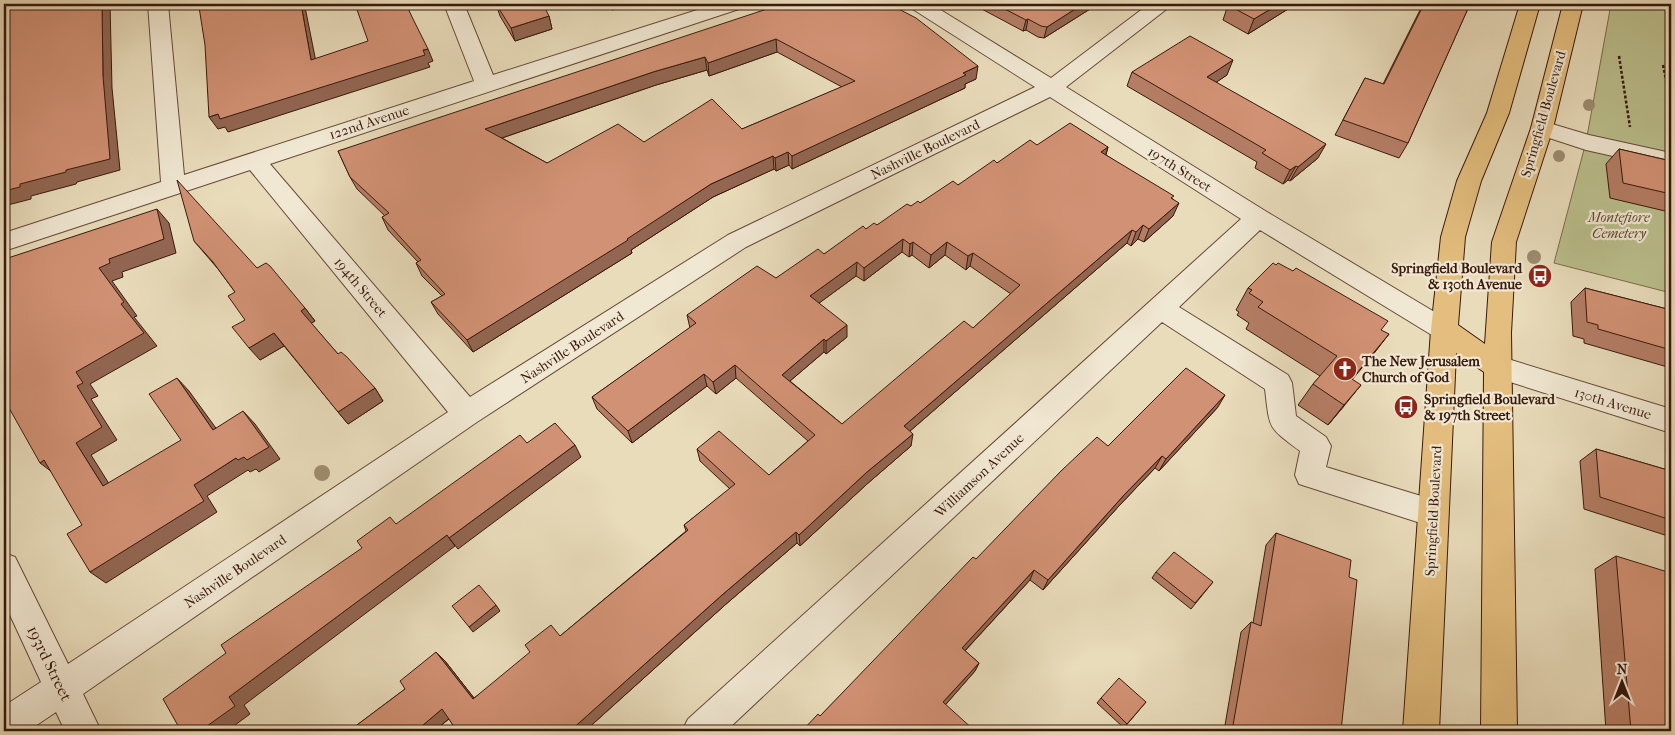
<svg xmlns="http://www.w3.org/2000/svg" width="1675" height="735" font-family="'IM FELL French Canon',serif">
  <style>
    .green { fill: #bbbf8d; stroke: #7a6c4c }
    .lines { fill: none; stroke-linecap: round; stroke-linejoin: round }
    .minor-casing { stroke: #654a38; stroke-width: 2 }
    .major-casing { stroke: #39190c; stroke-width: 2 }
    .path { stroke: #39190c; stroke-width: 2.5; stroke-dasharray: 3 2; stroke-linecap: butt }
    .minor { fill: #f1e8d3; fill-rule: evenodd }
    .major { fill: #e4be7e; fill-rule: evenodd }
    .tree { fill: #9e8c70 }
    .wall { fill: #b47d64; stroke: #39190c; fill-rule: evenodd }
    .shaded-wall { fill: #926651; stroke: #39190c }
    .building { fill: #d19174; stroke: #39190c; fill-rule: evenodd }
    .labels { text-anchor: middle; stroke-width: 4.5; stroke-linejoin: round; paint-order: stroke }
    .street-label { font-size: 14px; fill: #39190c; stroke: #f1e8d3 }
    .park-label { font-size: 14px; font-style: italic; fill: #604b33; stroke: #f1e8d3 }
    .poi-label { font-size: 14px; font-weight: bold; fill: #39190c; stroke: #f1e8d3; text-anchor: start }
    .near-street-label { font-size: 16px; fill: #39190c; stroke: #f1e8d3 }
  </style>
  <rect width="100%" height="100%" fill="#e9dcbb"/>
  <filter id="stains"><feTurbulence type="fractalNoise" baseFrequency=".004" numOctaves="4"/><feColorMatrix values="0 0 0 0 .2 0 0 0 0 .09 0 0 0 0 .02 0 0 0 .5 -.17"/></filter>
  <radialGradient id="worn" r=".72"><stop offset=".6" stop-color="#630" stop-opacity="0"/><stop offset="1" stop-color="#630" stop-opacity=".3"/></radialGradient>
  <path class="green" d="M 1611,4 L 1671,4 L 1671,293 L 1554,263 L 1586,142 Z"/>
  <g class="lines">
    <g class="minor-casing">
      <path id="minor" d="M 148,4 L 168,4 L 184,175 L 474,81 L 444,4 L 464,4 L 493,75 L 716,4 L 745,4 L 742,8 L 270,164 L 470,397 L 728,235 L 1035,87 L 911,8 L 908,4 L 931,4 L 1051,78 L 1149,4 L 1171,4 L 1168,8 L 1066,87 L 1267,212 L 1453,323 L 1457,330 L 1453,337 L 1444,340 L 1435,337 L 1260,230 L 1179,307 L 1288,375 L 1292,383 L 1296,416 L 1326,437 L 1331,446 L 1326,467 L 1444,503 L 1448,513 L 1444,523 L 1433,527 L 1299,484 L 1295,475 L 1300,451 C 1267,426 1270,430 1265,389 L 1162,322 L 726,731 L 682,731 L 688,719 L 1241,219 L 1050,97 L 746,247 L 477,422 L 83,694 L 101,731 L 65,731 L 56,712 L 28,731 L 4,731 L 4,706 L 41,682 L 4,602 L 4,553 L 15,557 L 68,664 L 448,412 L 250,170 L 4,251 L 4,233 L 161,182 Z
        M 1542,121 L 1589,135 L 1671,153 L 1671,169 L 1586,150 L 1534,133 L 1531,128 L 1534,123 Z
        M 1498,356 L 1671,409 L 1671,433 L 1488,375 L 1484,367 L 1488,359 Z"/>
    </g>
    <g class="major-casing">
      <path id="major" d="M 1520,4 L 1540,4 L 1509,113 L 1481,181 L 1465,237 L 1458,325 L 1485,344 L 1492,242 L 1531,128 L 1563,4 L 1583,4 L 1553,128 L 1516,242 L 1511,333 L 1517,731 L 1481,731 L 1484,372 L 1456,353 L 1439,731 L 1403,731 L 1431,330 L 1441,237 L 1457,181 L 1487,113 Z"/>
    </g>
    <path class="path" d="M 1619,56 L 1630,127
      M 1663,65 L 1671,104"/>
    <use href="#minor" class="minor"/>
    <use href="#major" class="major"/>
  </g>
  <g class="tree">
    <circle cx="1589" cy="105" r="6"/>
    <circle cx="1559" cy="156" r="6"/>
    <circle cx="1534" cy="257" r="7"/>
    <circle cx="322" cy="473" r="8"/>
  </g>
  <path class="wall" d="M 496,4 L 549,16 L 552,29 L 515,41 L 500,16 Z
    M 608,4 L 630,4 L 612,10 Z
    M 967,4 L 1098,4 L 1044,38 L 1038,37 L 1026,30 L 1023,31 L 978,7 L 973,9 Z
    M 1231,4 L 1296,4 L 1248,34 L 1223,20 L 1228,5 Z
    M 1423,4 L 1470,4 L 1408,143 L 1399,158 L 1335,135 L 1365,78 L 1383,84 Z
    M 882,8 L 976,79 L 965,84 L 965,88 L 792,169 L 789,165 L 776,171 L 774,169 L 713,197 L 631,250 L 632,253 L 473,352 L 438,314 L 431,302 L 442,296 L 422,276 L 416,263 L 418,262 L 388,230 L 382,217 L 385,216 L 357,189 L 350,177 L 338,151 ZM 777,52 L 842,87 L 742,129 L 644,142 L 547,163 L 502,138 L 656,85 L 707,70 L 709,76 Z
    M 1132,72 L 1227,75 L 1216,82 L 1318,158 L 1290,181 L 1288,180 L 1283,184 L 1255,168 L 1257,162 L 1127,86 Z
    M 1037,145 L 1108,147 L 1106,155 L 1173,199 L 1173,216 L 1144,242 L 1138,239 L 1131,246 L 1127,243 L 910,431 L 911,446 L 867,484 L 800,546 L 797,543 L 725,605 L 585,731 L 457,731 L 449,719 L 434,731 L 349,731 L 405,689 L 436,652 L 445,661 L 474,698 L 560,636 L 686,531 L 684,525 L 730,489 L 700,461 L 697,449 L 769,475 L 808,441 L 736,378 L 716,394 L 707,386 L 632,443 L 597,409 L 592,397 L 690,328 L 687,315 L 776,278 L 824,254 L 866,229 L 877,225 L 911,206 L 920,203 L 958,185 L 997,163 ZM 902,252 L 909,257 L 912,255 L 929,268 L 945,255 L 966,270 L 970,266 L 1011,294 L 973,328 L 842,424 L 790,381 L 824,352 L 826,354 L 847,337 L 819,303 L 856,276 L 864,281 Z
    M 1619,149 L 1671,161 L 1671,205 L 1665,211 L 1610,198 L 1606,164 Z
    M 194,241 L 257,268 L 305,308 L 315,321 L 311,323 L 338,354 L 375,388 L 383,401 L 348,424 L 284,346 L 260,360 L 235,292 L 218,269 Z
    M 1248,288 L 1381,330 L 1372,356 L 1352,379 L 1344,406 L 1328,425 L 1298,405 L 1313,384 L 1320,376 L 1246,329 L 1249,323 L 1237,315 L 1239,312 L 1236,310 Z
    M 1585,288 L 1671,310 L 1671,368 L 1584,343 L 1584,339 L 1573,336 L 1571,302 Z
    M 1218,407 L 1159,471 L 1155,468 L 1118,507 L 1043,590 L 1030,580 L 965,651 L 979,663 L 975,671 L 946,704 L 820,716 L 976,559 L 1108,446 Z
    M 1596,449 L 1671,471 L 1671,537 L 1584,509 L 1580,461 Z
    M 1276,533 L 1349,577 L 1341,731 L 1224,731 L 1241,632 L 1251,622 L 1253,623 L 1266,545 Z
    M 1616,556 L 1671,731 L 1606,731 L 1595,569 Z
    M 1156,572 L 1213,582 L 1191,609 L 1152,578 Z
    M 1101,698 L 1146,702 L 1124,728 L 1097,703 Z"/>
  <path class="shaded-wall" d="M 102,4 L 110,4 L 112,88 L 120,170 L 77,182 L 76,184 L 31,196 L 31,199 L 4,206 L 4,191 L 20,184 L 103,76 Z
    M 301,4 L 318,4 L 305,7 L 318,72 L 311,60 Z
    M 611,4 L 630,4 L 612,10 Z
    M 974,4 L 979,4 L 978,7 L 973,9 Z
    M 1083,4 L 1098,4 L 1044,38 L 1047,27 Z
    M 1279,4 L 1296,4 L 1248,34 L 1254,19 Z
    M 549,16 L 552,29 L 515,41 L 511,28 Z
    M 1028,19 L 1026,30 L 1023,31 L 1026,20 Z
    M 776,39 L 777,52 L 709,76 L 708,63 Z
    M 428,49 L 433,61 L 428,63 L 430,67 L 228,132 L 225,127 L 218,129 L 209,117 Z
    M 705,57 L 707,70 L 656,85 L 490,142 L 485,129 L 653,72 Z
    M 1233,60 L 1227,75 L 1202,92 L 1207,77 Z
    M 978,66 L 976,79 L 965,84 L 965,88 L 792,169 L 792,156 Z
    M 1326,144 L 1318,158 L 1290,181 L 1298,167 Z
    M 1108,147 L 1104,160 L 1101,152 Z
    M 788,152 L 789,165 L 776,171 L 775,158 Z
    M 773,156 L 774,169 L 713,197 L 631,250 L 632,253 L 473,352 L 467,340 L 711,184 Z
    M 1296,166 L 1288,180 L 1283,184 L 1290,170 Z
    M 1179,203 L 1173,216 L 1144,242 L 1149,229 Z
    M 157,209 L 169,223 L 176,253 L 122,272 L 123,277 L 112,281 L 137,316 L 134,317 L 157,346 L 90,384 L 98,396 L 91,399 L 117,440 L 91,455 L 118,498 L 103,486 L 76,443 L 77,386 L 76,372 L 121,304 L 99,268 L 109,259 Z
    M 1143,225 L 1138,239 L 1131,246 L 1136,232 Z
    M 1132,230 L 1127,243 L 902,438 L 904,426 Z
    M 903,239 L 902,252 L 864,281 L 864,268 Z
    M 913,242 L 912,255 L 909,257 L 910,244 Z
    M 947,242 L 945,255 L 929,268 L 931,255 Z
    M 973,253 L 970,266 L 966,270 L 968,256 Z
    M 857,262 L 856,276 L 811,309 L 810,296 Z
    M 305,308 L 315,321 L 310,324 L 301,311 Z
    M 847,325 L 847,337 L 826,354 L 826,341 Z
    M 274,333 L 284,346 L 260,360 L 249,348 Z
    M 1389,334 L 1372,356 L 1335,400 L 1352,379 Z
    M 824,339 L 824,352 L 783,387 L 782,375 Z
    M 735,365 L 736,378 L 716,394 L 713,382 Z
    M 704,374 L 707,386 L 632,443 L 628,431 Z
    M 177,378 L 189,391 L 226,442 L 213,430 Z
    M 1361,385 L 1344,406 L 1328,425 L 1344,405 Z
    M 375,388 L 383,401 L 348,424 L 338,412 Z
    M 1225,395 L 1218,407 L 1159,471 L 1166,459 Z
    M 243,411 L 255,424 L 280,459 L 259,472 L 256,469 L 250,472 L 248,470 L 207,496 L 217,512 L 106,583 L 90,572 L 194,485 L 236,458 L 244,457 Z
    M 913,434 L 911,446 L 867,484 L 800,546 L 799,535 L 867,472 Z
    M 575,445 L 581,457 L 458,549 L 449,538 Z
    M 1162,456 L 1155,468 L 1118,507 L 1043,590 L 1048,580 L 1124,495 Z
    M 44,460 L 56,475 L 40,463 Z
    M 796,532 L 797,543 L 725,605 L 585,731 L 570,731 L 722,595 Z
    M 447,535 L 455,546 L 244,705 L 250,714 L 227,731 L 200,731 L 229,697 Z
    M 1034,570 L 1030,580 L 959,657 L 962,648 Z
    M 496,605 L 500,611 L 473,632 L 469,627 Z
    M 436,652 L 445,661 L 481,707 L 473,699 Z
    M 979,663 L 975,671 L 941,710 L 943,702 Z
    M 442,709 L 451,717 L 434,731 L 416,731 Z"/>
  <path class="building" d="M 4,4 L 102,4 L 103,76 L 110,159 L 66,170 L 66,172 L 20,184 L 20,187 L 4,191 Z
    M 211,4 L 301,4 L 311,60 L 368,41 L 355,4 L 406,4 L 413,19 L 428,49 L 423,50 L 425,55 L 220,119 L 218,114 L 209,117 L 205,45 L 199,7 Z
    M 496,4 L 543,4 L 549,16 L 511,28 Z
    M 782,4 L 877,4 L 882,8 L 889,4 L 916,18 L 978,66 L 963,73 L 966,75 L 792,156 L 788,152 L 775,158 L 773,156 L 711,184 L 627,239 L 628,240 L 467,340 L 431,302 L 445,294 L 416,263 L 421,260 L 382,217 L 389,213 L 350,177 L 338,151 ZM 776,39 L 855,81 L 742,129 L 712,99 L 644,142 L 618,124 L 547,163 L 485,129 L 653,72 L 705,57 L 708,63 Z
    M 995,4 L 1083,4 L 1047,27 L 1041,26 L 1028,19 L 1026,20 Z
    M 1231,4 L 1279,4 L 1254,19 L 1228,5 Z
    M 1424,4 L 1470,4 L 1408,143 L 1343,120 L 1365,78 L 1384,84 Z
    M 1190,36 L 1233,60 L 1207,77 L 1326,144 L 1298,167 L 1296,166 L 1290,170 L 1262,153 L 1266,150 L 1132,72 Z
    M 1070,123 L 1108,147 L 1101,152 L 1174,196 L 1171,198 L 1179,203 L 1149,229 L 1143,225 L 1136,232 L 1132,230 L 904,426 L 913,434 L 867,472 L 799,535 L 796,532 L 722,595 L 570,731 L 457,731 L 442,709 L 416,731 L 349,731 L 405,689 L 400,681 L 436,652 L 473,699 L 530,652 L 525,645 L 551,625 L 560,636 L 688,530 L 684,525 L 735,484 L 697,449 L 719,431 L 769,475 L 815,435 L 735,365 L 713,382 L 704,374 L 628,431 L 592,397 L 696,323 L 687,315 L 757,266 L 776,278 L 818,249 L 824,254 L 863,226 L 866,229 L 874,223 L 877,225 L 907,204 L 911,206 L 918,201 L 920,203 L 953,181 L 958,185 L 994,160 L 997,163 L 1030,140 L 1037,145 ZM 903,239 L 910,244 L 913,242 L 931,255 L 947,242 L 968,256 L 973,253 L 1020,285 L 973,328 L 964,321 L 842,424 L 782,375 L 824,339 L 826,341 L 847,325 L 810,296 L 857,262 L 864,268 Z
    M 1619,149 L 1671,161 L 1671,194 L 1623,183 Z
    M 177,180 L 257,268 L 266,263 L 270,266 L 305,308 L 301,311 L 338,354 L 341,352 L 347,357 L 375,388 L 338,412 L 274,333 L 249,348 L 232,327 L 245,320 L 228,296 L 235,292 L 213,262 L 194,241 Z
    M 157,209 L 164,239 L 109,259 L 110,263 L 99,268 L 124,302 L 121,304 L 144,333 L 76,372 L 83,383 L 77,386 L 102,427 L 76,443 L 103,486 L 181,440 L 149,394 L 177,378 L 213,430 L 243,411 L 269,447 L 247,460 L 244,457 L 238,460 L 236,458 L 194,485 L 204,501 L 90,572 L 67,534 L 82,525 L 44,460 L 40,463 L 4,399 L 4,264 L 9,263 L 8,258 Z
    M 1273,263 L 1276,265 L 1278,263 L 1293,271 L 1296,268 L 1388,321 L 1381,330 L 1389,334 L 1352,379 L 1361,385 L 1344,405 L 1313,384 L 1337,356 L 1258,307 L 1263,302 L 1249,293 L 1252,290 L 1248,288 Z
    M 1585,288 L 1671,310 L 1671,350 L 1598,329 L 1598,325 L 1587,322 Z
    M 1186,368 L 1225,395 L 1166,459 L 1162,456 L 1124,495 L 1048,580 L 1034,570 L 962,648 L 979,663 L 943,702 L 975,731 L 802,731 L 818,714 L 820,716 L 973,557 L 976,559 L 1061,471 L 1097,437 L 1108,446 Z
    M 555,423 L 575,445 L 449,538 L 447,535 L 229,697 L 235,706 L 200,731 L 181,731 L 163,699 L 226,653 L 221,645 L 362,548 L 357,541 L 390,517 L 396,524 L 520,435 L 527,443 Z
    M 1596,449 L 1671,471 L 1671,520 L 1600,497 Z
    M 1276,533 L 1351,560 L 1349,577 L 1357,580 L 1341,731 L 1232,731 L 1251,622 L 1261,626 Z
    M 1174,552 L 1213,582 L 1195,603 L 1156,572 Z
    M 1616,556 L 1671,573 L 1671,731 L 1631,731 Z
    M 479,585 L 496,605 L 469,627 L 452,606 Z
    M 1119,678 L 1146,702 L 1127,724 L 1101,698 Z"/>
  <defs>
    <g id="bus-disc" transform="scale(1.25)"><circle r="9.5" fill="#8f2418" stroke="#f1e8d3"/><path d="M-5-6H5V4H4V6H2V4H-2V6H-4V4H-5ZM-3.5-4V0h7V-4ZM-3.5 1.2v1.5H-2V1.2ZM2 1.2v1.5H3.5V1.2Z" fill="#fff"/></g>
    <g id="church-disc" transform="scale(1.25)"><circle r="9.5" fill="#8f2418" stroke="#f1e8d3"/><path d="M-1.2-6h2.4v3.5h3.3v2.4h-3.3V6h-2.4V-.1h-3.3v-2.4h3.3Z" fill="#fff"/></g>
  </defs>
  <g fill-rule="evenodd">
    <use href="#bus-disc" x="1540" y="276"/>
    <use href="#church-disc" x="1345" y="369"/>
    <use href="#bus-disc" x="1406" y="407"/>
  </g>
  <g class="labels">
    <g class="street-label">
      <text transform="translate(1543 114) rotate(-74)" y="5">Springfield Boulevard</text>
      <text transform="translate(369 122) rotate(-18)" y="5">122nd Avenue</text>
      <text transform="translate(925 149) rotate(-26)" y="5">Nashville Boulevard</text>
      <text transform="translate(1180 169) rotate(32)" y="5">197th Street</text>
      <text transform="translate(361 287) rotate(50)" y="5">194th Street</text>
      <text transform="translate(572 347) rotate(-33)" y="5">Nashville Boulevard</text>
      <text transform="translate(1613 403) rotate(17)" y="5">130th Avenue</text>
      <text transform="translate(979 475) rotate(-43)" y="5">Williamson Avenue</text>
      <text transform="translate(1433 511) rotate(-87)" y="5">Springfield Boulevard</text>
      <text transform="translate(235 571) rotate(-34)" y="5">Nashville Boulevard</text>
    </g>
    <g class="park-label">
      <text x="1619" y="222">Montefiore<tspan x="1619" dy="16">Cemetery</tspan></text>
    </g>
    <g class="poi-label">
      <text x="1522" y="273" text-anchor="end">Springfield Boulevard<tspan x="1522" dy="16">&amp; 130th Avenue</tspan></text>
      <text x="1362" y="366">The New Jerusalem<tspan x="1362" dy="16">Church of God</tspan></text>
      <text x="1424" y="404">Springfield Boulevard<tspan x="1424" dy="16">&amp; 197th Street</tspan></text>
    </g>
    <g class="near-street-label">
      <text transform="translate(50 663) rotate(64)" y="6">193rd Street</text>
    </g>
  </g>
  <rect width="1675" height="735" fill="none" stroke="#e9dcbb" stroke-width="20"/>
  <rect x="5" y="5" width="1665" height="725" fill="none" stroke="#39190c" stroke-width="2.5"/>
  <rect x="10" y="10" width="1655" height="715" fill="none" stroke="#39190c"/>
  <g transform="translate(1622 682)" stroke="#f1e8d3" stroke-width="4" paint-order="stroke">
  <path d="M0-4L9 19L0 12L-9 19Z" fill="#39190c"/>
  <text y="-8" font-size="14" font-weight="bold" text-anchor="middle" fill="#39190c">N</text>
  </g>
  <rect width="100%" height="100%" filter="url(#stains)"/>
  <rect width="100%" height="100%" fill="url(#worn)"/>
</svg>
